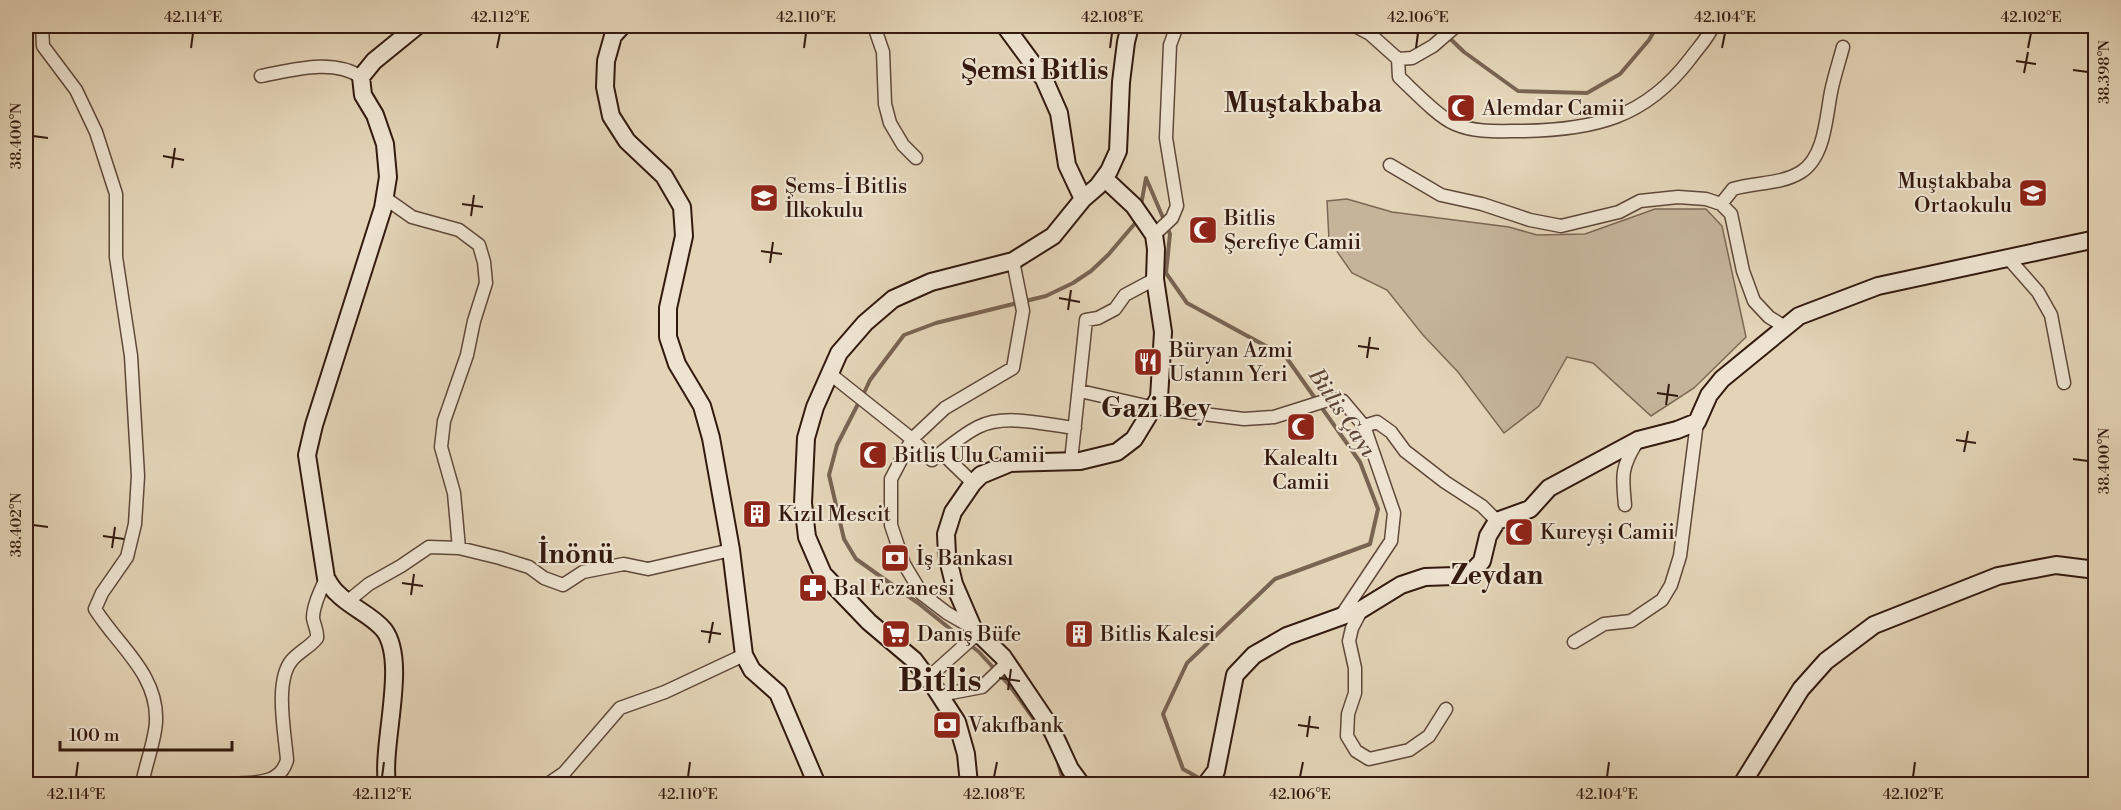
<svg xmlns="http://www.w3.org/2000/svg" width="2121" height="810" font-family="'Libre Bodoni',serif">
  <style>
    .green { fill: #c5b49a; stroke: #7c6754; stroke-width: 1.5 }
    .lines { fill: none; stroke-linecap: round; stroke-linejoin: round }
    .stream { stroke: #796452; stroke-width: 4 }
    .street-casing { stroke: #5f4839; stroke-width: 15 }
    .secondary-casing { stroke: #331a0f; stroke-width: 20 }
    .street { stroke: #ede3d0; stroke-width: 12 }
    .secondary { stroke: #ede3d0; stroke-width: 16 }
    .ticks { fill: none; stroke: #331a0f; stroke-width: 2 }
    .labels { text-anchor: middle; stroke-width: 4.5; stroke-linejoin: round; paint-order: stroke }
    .poi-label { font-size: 21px; fill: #331a0f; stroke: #ede3d0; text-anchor: start }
    .water-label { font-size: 22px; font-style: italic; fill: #5c4536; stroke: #ede3d0 }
    .district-label { font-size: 27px; font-weight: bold; fill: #331a0f; stroke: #ede3d0 }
    .town-label { font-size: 33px; font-weight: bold; fill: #331a0f; stroke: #ede3d0 }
    .neatline { fill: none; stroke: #331a0f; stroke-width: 2 }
    .ticks-label { font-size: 15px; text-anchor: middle; fill: #331a0f }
  </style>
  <rect width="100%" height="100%" fill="#e3d4b7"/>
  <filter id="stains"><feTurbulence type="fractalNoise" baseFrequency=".00333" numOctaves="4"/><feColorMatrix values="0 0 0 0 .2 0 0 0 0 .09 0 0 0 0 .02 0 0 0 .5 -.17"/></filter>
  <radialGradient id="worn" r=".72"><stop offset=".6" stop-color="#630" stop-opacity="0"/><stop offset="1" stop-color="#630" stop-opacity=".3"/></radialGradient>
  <path class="green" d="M 1347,199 L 1392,212 L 1509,227 L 1537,235 L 1585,234 L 1655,209 L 1706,209 L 1722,226 L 1746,337 L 1694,388 L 1651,416 L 1593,363 L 1567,357 L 1539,406 L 1504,433 L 1458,372 L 1423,335 L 1387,290 L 1352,273 L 1329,240 L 1327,201 Z"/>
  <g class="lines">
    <path class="stream" d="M 1437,26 L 1464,52 L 1518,91 L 1587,93 L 1620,74 L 1649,40 L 1657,26
      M 1146,178 L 1170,234 L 1166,273 L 1187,303 L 1286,357 L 1360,462 L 1378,509 L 1370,544 L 1275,579 L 1187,663 L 1163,714 L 1183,769 L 1204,781
      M 1141,205 L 1146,178
      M 863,395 L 870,380 L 904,335 L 936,323 L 1046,296 L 1073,283 L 1091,271 L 1108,255 L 1137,221
      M 859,402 L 837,445 L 829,475 L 844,539 L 856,559 L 918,603 L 979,652 L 1010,686 L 1046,736
      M 1058,762 L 1064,784"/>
    <g class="street-casing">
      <path id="street" d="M 42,26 L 43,46 L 76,90 L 96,132 L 116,194 L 116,257 L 131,356 L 138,476 L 135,524 L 127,557 L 102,593 L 95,609 C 118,646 158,674 156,721 C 156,737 145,767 142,784
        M 874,26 L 883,52 L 885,104 L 890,123 L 903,145 L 916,158
        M 1355,26 L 1370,34 L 1398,59 L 1412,58 L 1433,46 L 1456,26
        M 1398,59 L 1399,77 C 1413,90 1438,117 1455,124 C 1476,133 1499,131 1522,131 C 1594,130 1645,118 1690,59 C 1698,48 1708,38 1713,26
        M 261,76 C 293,70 333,58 361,77
        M 1390,165 L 1441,195 L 1482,204 L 1530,220 L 1561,226 L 1619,212 L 1640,201 L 1678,197 L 1706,199 L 1721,204 L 1731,214 L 1743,271 L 1754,301 L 1769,317 L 1785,327
        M 385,198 L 412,217 L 459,230 L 479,245 L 484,262 L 486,283 L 474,321 L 467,355 L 444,421 L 441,447 L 454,493 L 459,548
        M 1721,204 L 1733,189 C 1755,182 1780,185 1801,172 C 1825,157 1826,117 1831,92 C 1834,77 1839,62 1843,47
        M 1154,235 L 1172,218 L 1177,206 L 1166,138 L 1170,45 L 1177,26
        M 2009,259 L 2038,292 L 2051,315 L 2064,383
        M 829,373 L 912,439 L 932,460 C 946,449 962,435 978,427 C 1006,413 1046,425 1075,428
        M 1080,391 L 1155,408 L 1244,419 L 1274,417 L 1331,399 L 1343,401 L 1364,426 L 1394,513 L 1391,541 L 1341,616
        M 1364,426 L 1377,422 L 1391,432 L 1405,451 L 1445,482 L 1482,506 L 1497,521
        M 942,453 L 973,483
        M 1071,461 L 1086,320 L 1098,318 L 1115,309 L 1125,295 L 1155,279
        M 1625,505 C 1622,476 1621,467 1637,442
        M 347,602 L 369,584 L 401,566 L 429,547 L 459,548 L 500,558 L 529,567 L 544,578 L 563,585 L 583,572 L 624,564 L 648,569 L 731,550
        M 1362,609 L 1352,628 L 1349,641 L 1355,668 L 1355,693 L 1348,714 L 1347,736 L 1356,751 L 1369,759 L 1409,750 L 1429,736 L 1446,709
        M 973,628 L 947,613 L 922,594 L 904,564 L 891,525 L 891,479 L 912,439 L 945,408 L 1013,368 L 1023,311 L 1013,261
        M 1574,642 L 1604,624 L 1631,621 L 1662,600 L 1671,585 L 1680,556 L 1697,422
        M 927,679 L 978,633
        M 940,695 L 982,687 L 1007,663
        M 234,784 C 255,782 280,785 287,760 C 285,733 274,681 292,660 C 300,651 310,647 317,638 C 318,631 314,625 313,618 C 313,605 321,590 326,578
        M 548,784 L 564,773 L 620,708 L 665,692 L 744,655"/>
    </g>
    <g class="secondary-casing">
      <path id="secondary" d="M 622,26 L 613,36 L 606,61 L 605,87 L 611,116 L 627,141 L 664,176 L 682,207 L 684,236 L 668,308 L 668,337 L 677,364 L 702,406 L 711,438 L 731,550 L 744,655 L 752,670 L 778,693 L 815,780 L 814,784
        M 1005,26 L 1044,79 L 1059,113 L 1067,165 L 1083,199
        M 387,784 C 381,743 408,662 384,630 C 372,615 350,607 337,593 C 332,589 329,583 326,578 L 307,455 L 314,425 L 383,208 L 388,177 L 385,144 L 375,115 L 363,95 L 361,77 L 374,61 L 417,26
        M 969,784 L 966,754 L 957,722 L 935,688 L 914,660 L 869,622 L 823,574 L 807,537 L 803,503 L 806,438 L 815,407 L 839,353 L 865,323 L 893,299 L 931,282 L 1013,261 L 1053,236 L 1083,199 L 1098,186 L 1109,171 L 1118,151 L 1121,82 L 1126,42 L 1130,26
        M 1081,784 L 1070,769 L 1051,728 L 1003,657 L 973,628 L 954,584 L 947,555 L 946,534 L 953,512 L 973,483 L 981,475 L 1010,463 L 1080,461 L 1117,452 L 1134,439 L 1159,398 L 1163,332 L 1155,279 L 1156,249 L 1154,235 L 1134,206 L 1104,178
        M 1206,784 L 1216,771 L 1235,675 L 1254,655 L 1287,636 L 1362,609 L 1401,585 L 1425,577 L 1455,576 L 1473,571 L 1482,561 L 1488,536 L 1497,521 L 1530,509 L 1549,488 L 1638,440 L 1677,430 L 1697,422 L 1709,395 L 1722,379 L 1799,316 L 1878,286 L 2096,239
        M 1742,784 L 1801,689 L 1826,661 L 1874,625 L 1998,576 L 2056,565 L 2096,570"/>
    </g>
    <use href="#street" class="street"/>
    <use href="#secondary" class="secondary"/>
  </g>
  <path class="ticks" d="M 191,48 L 193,33M 497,48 L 500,33M 804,48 L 806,33M 1110,48 L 1112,33M 1416,48 L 1418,33M 1722,48 L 1725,33M 2028,48 L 2031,33M 2016,61 L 2036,64M 2073,70 L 2088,72M 2024,73 L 2028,52M 33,136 L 48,138M 163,156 L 184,160M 172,168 L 175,148M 462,204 L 483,207M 471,216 L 474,195M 761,251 L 782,254M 770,263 L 773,242M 1059,298 L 1080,302M 1068,310 L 1071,290M 1358,346 L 1379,349M 1367,358 L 1370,337M 1657,393 L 1678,396M 1666,405 L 1669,384M 1956,440 L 1976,443M 1964,452 L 1968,431M 2073,459 L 2088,461M 33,525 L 48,527M 103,536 L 124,539M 112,548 L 115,527M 402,583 L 423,586M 411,595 L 414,574M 701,631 L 721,634M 709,643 L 713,622M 999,678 L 1020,681M 1008,690 L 1011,669M 1298,725 L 1319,728M 1307,737 L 1310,716M 76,777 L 78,762M 382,777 L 384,762M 688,777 L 690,762M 994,777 L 997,762M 1300,777 L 1303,762M 1607,777 L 1609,762M 1913,777 L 1915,762"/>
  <defs>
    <g id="mosque-square" transform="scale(1.5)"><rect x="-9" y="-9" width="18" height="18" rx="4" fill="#8f2418" stroke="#ede3d0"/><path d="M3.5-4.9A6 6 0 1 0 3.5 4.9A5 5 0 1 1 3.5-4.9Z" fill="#fff"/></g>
    <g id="school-square" transform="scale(1.5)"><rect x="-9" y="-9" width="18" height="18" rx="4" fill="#8f2418" stroke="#ede3d0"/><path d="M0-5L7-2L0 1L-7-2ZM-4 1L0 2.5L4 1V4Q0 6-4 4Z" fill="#fff"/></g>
    <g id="restaurant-square" transform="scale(1.5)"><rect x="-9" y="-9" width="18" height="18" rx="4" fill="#8f2418" stroke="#ede3d0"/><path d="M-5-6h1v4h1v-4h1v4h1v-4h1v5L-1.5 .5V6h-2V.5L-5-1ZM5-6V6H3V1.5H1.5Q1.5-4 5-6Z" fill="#fff"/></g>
    <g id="building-square" transform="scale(1.5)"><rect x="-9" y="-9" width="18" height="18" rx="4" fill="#8f2418" stroke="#ede3d0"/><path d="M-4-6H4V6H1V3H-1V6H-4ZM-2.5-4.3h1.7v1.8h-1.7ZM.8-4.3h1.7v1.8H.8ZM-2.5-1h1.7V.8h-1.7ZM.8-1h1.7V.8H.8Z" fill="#fff"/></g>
    <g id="bank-square" transform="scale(1.5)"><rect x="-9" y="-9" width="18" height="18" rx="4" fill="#8f2418" stroke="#ede3d0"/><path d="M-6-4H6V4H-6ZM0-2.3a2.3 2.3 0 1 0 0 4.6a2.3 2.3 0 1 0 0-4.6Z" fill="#fff"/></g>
    <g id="pharmacy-square" transform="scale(1.5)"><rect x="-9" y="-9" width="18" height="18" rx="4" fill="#8f2418" stroke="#ede3d0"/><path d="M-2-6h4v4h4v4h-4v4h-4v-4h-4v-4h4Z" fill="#fff"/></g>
    <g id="supermarket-square" transform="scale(1.5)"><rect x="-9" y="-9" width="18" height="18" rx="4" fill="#8f2418" stroke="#ede3d0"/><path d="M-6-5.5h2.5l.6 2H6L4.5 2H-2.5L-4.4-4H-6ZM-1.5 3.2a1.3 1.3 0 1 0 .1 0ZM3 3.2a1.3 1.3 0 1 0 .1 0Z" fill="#fff"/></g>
  </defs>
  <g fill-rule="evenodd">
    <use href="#mosque-square" x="1461" y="108"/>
    <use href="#school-square" x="2033" y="193"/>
    <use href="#school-square" x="764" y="198"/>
    <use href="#mosque-square" x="1203" y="230"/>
    <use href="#restaurant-square" x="1148" y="362"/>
    <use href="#mosque-square" x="1301" y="427"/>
    <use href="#mosque-square" x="873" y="455"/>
    <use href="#building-square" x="757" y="514"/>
    <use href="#mosque-square" x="1519" y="532"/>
    <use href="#bank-square" x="895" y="558"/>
    <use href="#pharmacy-square" x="813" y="588"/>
    <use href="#supermarket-square" x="896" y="634"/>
    <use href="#building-square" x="1079" y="634"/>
    <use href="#bank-square" x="947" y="725"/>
  </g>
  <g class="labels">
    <g class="poi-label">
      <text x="1482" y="115">Alemdar Camii</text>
      <text x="2012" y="188" text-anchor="end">Muştakbaba<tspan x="2012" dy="24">Ortaokulu</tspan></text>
      <text x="785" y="193">Şems-İ Bitlis<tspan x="785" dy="24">İlkokulu</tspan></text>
      <text x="1224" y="225">Bitlis<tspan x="1224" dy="24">Şerefiye Camii</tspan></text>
      <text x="1169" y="357">Büryan Azmi<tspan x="1169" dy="24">Ustanın Yeri</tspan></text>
      <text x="894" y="462">Bitlis Ulu Camii</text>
      <text x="1301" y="465" text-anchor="middle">Kalealtı<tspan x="1301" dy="24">Camii</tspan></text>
      <text x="778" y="521">Kızıl Mescit</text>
      <text x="1540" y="539">Kureyşi Camii</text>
      <text x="916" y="565">İş Bankası</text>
      <text x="834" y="595">Bal Eczanesi</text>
      <text x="917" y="641">Danış Büfe</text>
      <text x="1100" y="641">Bitlis Kalesi</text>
      <text x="968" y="732">Vakıfbank</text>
    </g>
    <g class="water-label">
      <text transform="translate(1343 412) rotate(56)" y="8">Bitlis Çayı</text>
    </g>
    <g class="district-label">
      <text x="1035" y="79">Şemsi Bitlis</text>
      <text x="1303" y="112">Muştakbaba</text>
      <text x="1156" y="417">Gazi Bey</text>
      <text x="576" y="563">İnönü</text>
      <text x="1497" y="584">Zeydan</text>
    </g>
    <g class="town-label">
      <text x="940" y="691">Bitlis</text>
    </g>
  </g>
  <rect width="2121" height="810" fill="none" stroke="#e3d4b7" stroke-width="66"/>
  <path d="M60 741v9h172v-9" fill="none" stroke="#331a0f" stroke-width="3"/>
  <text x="69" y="741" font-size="18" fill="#331a0f" stroke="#ede3d0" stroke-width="4.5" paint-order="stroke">100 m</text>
  <rect x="33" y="33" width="2055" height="744" class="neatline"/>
  <g class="ticks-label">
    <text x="193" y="22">42.114°E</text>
    <text x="500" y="22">42.112°E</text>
    <text x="806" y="22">42.110°E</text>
    <text x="1112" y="22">42.108°E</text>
    <text x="1418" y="22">42.106°E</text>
    <text x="1725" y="22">42.104°E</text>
    <text x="2031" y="22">42.102°E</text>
    <text transform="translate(2104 72) rotate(-90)" y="5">38.398°N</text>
    <text transform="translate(16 136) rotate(-90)" y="5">38.400°N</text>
    <text transform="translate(2104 461) rotate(-90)" y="5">38.400°N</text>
    <text transform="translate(16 525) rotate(-90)" y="5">38.402°N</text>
    <text x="76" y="799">42.114°E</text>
    <text x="382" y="799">42.112°E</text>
    <text x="688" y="799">42.110°E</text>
    <text x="994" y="799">42.108°E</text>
    <text x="1300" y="799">42.106°E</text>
    <text x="1607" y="799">42.104°E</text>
    <text x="1913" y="799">42.102°E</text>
  </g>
  <rect width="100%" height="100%" filter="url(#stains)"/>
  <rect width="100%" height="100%" fill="url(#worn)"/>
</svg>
